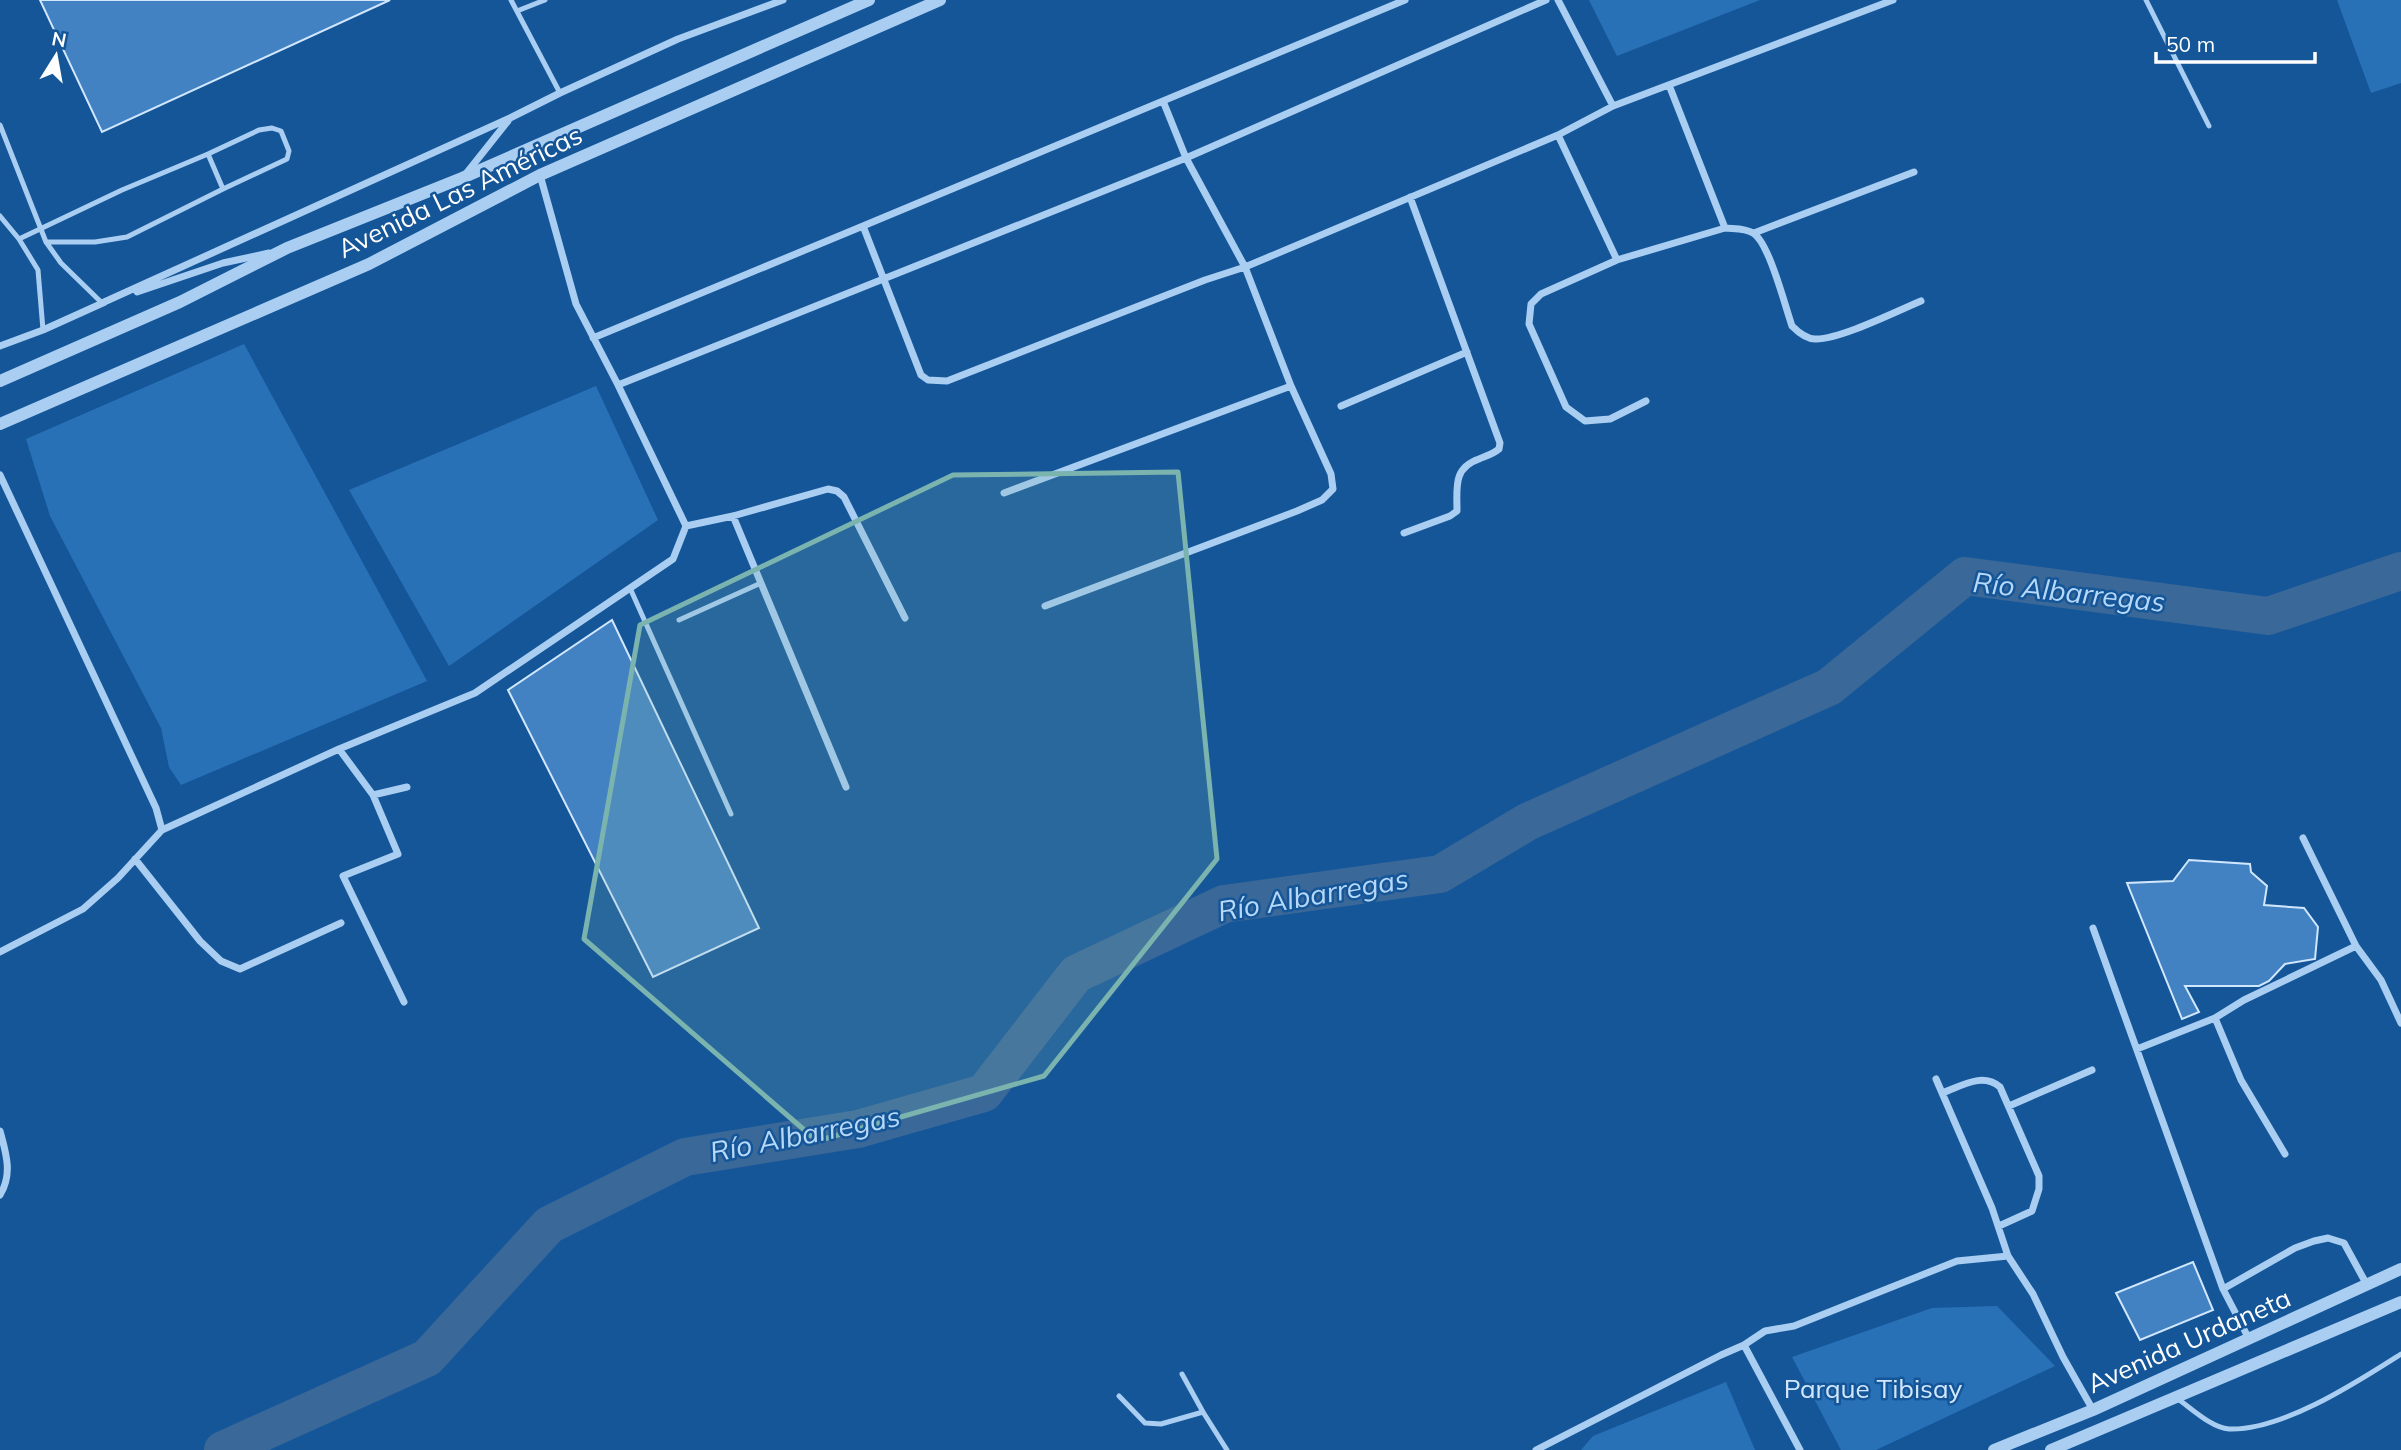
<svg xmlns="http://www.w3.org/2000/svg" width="2401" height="1450" font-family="Mulish,sans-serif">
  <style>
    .green { fill: #2971b7 }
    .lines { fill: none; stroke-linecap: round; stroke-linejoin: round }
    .river { stroke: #3a6898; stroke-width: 38 }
    .building { fill: #4382c2; stroke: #d1e7fd; stroke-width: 2 }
    .service { stroke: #a9cef2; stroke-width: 5 }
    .minor { stroke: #a9cef2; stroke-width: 7 }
    .tertiary { stroke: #a9cef2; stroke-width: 12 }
    .marked { fill: #7bb4af; fill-opacity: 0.2; stroke: #7bb4af; stroke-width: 5; stroke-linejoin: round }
    .labels { text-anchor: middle; stroke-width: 5; stroke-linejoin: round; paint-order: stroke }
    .street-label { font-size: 26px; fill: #fff; stroke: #155699 }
    .park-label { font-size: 26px; fill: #d1e7fd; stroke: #155699 }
    .water-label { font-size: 28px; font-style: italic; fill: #b6d8f9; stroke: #155699 }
  </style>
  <rect width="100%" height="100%" fill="#155699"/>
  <path class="green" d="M 1589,0 L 1760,0 L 1617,56 Z
    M 2337,0 L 2401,0 L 2401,83 L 2371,93 Z
    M 244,344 L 427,681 L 181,785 L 169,767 L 161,728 L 50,516 L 26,439 Z
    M 596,386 L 658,520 L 449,666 L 349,490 Z
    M 1997,1306 L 2055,1366 L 1876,1450 L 1841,1450 L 1792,1357 L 1932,1308 Z
    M 1726,1382 L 1755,1450 L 1581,1450 L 1593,1436 Z"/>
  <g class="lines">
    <path class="river" d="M 223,1450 L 427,1358 L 549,1225 L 685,1157 L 858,1129 L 984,1093 L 1076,974 L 1224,904 L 1440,874 L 1527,822 L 1829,687 L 1965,576 L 2268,616 L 2401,571"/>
  </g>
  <path class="building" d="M 40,0 L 390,0 L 102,132 Z
    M 612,620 L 759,928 L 653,977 L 508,690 Z
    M 2189,860 L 2250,864 L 2251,872 L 2267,886 L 2264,905 L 2304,908 L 2318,927 L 2315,959 L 2285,964 L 2269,981 L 2259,986 L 2185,986 L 2199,1012 L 2182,1019 L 2127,883 L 2173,881 Z
    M 2193,1262 L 2213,1310 L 2140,1340 L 2116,1293 Z"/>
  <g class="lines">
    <path class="service" d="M 511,0 L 560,93
      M 2146,0 L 2209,126
      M 517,11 L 545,0
      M 0,125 L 46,242 L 61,263 L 102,303
      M 272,128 L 281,131 L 289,151 L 287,159 L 223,189 L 208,154 L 259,130 Z
      M 0,216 L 19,239 L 38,270 L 43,330
      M 19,239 L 122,190 L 208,154
      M 46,242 L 95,242 L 127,237 L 223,189
      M 630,588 L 731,814
      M 679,620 L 761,583
      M 1182,1374 L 1203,1412
      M 1119,1396 L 1145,1423 L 1161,1424 L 1203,1412 L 1227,1450
      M 2178,1399 C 2192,1409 2212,1428 2229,1429 C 2282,1431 2357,1382 2401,1354"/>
    <path class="minor" d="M 1405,0 L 863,226 L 921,375 L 928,380 L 947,381 L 1205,280 L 1245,267 L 1558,135 L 1613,106 L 1893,0
      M 1558,0 L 1613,106
      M 1669,85 L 1725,228
      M 1558,135 L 1617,260
      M 465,175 L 508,121
      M 1754,233 L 1914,172
      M 137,292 L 223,263 L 269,253
      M 102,303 L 510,118 L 560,93 L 678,39 L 783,0
      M 593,338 L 863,226
      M 0,346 L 43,330 L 105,302
      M 618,385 L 1186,158 L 1546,0
      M 1646,401 L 1610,419 L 1585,421 L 1566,407 L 1529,324 L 1531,304 L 1541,294 L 1617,260 L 1725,228 C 1734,229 1745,228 1753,233 C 1769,242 1785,306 1792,326 C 1798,332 1806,339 1815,339 C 1839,340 1897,311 1921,301
      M 1341,406 L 1467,352
      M 0,475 L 156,808 L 162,830
      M 1004,493 L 1291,386
      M 733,516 L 846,787
      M 686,526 L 733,516 L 828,489 L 837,491 L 844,497 L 905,618
      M 1404,533 L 1450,516 L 1457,511 C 1457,487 1453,468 1479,459 C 1486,456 1493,454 1499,449 L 1500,443 L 1410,197
      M 1045,606 L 1297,511 L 1322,500 L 1333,489 L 1331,474 L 1291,386 L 1245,267 L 1186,158 L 1163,101
      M 339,749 L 373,795 L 398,854 L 343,876 L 404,1002
      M 373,795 L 407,787
      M 2303,838 L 2356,946 L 2381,980 L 2401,1023
      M 135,859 L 200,941 L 221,961 L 240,969 L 341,923
      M 2093,928 L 2223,1289 L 2249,1339
      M 0,952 L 83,909 L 118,878 L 162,830 L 339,749 L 475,693 L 673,559 L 686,526 L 618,385 L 576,304 L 540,175
      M 2215,1018 L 2241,1080 L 2285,1154
      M 2137,1049 L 2215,1018 L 2244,1000 L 2356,946
      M 1936,1079 L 1992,1208 L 2008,1256
      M 1942,1093 C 1962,1086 1982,1072 2000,1087 L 2039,1176 L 2039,1189 L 2032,1211 L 1999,1226
      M 2009,1106 L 2092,1070
      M 0,1131 C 6,1153 13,1174 0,1195
      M 2223,1289 L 2295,1248 L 2314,1241 L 2328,1238 L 2344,1243 L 2367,1285
      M 1744,1345 L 1800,1450
      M 1536,1450 L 1721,1355 L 1744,1345 L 1765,1331 L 1794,1326 L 1957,1261 L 2008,1256 L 2033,1294 L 2063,1357 L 2093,1410"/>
    <path class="tertiary" d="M 0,381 L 180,302 L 287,248 L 462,178 L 869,0
      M 0,424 L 369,264 L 540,175 L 940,0
      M 1994,1450 L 2093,1410 L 2401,1269
      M 2051,1450 L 2401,1302"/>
  </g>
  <path class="marked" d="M 1178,472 L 1217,859 L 1044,1076 L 817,1141 L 584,939 L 640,625 L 953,475 Z"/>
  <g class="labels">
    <g class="street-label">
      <text transform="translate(460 192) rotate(-26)" y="9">Avenida Las Américas</text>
      <text transform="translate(2189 1341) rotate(-24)" y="9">Avenida Urdaneta</text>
    </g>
    <g class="park-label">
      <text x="1873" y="1398">Parque Tibisay</text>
    </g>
    <g class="water-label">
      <text transform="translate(2069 592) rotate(6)" y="10">Río Albarregas</text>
      <text transform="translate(1313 895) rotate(-10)" y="10">Río Albarregas</text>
      <text transform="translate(805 1134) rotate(-11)" y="10">Río Albarregas</text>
    </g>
  </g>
  <g transform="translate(56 56) rotate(11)" stroke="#155699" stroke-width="5" paint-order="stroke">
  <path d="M0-5L12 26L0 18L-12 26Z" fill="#ffffff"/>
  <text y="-10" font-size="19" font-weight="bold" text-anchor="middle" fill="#ffffff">N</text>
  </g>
  <path d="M2156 52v10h159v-10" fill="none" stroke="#ffffff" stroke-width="3.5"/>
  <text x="2166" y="52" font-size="21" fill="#ffffff" stroke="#155699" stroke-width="5" paint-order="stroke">50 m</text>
</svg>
